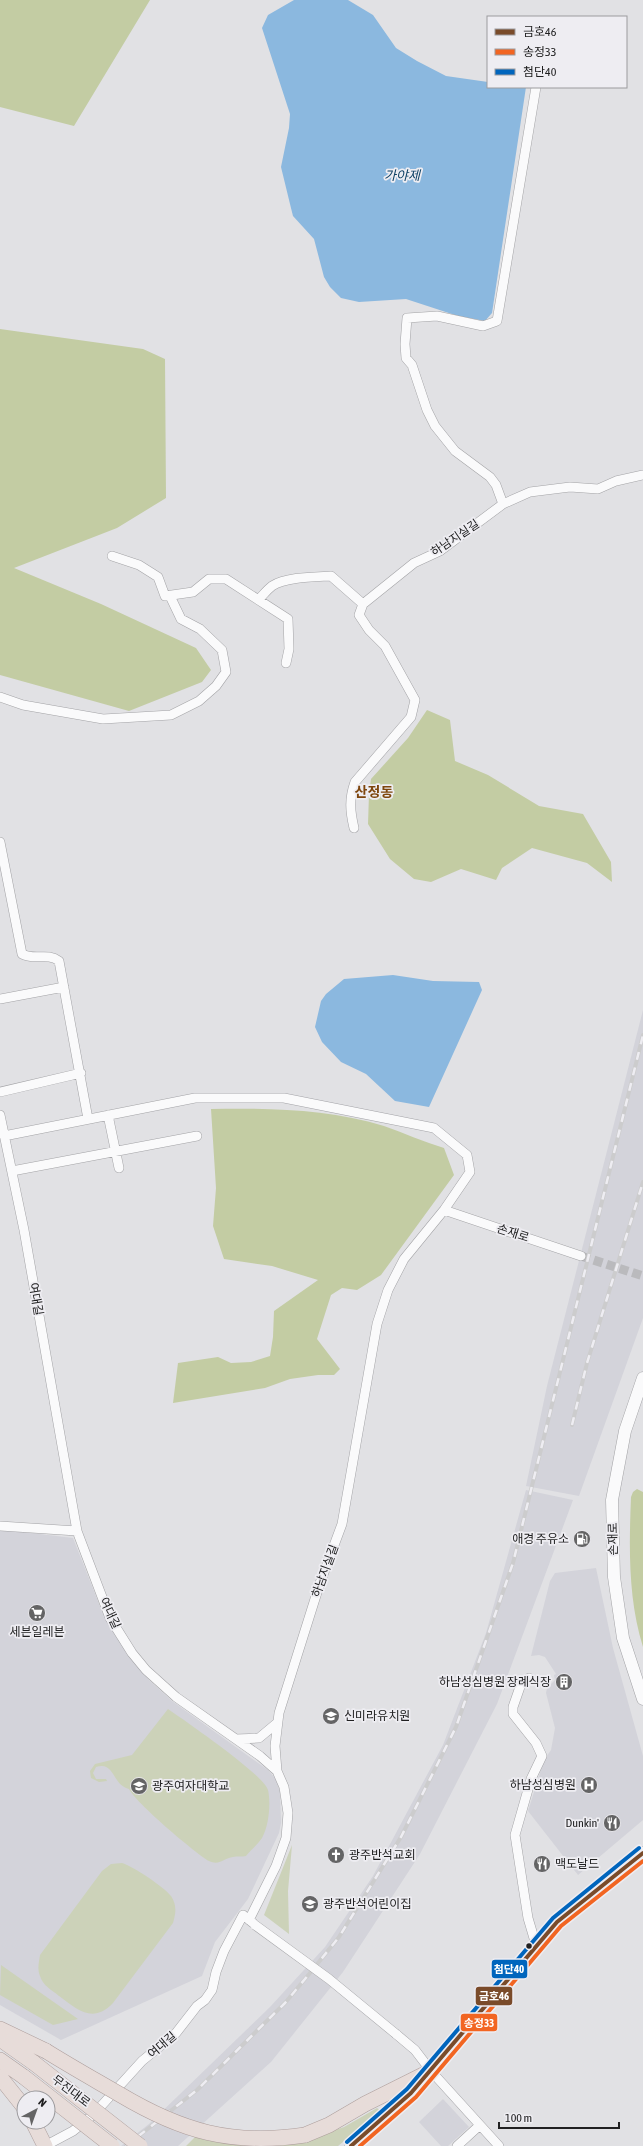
<svg xmlns="http://www.w3.org/2000/svg" width="643" height="2146" font-family="'Asap Condensed','Noto Sans KR',sans-serif">
  <style>
    .built { fill: #d3d3da }
    .green { fill: #ccd2b9 }
    .forest { fill: #c3cca3 }
    .water { fill: #8bb8df }
    .lines { fill: none; stroke-linecap: round; stroke-linejoin: round }
    .minor-tunnel { stroke: #bababd; stroke-width: 9; stroke-dasharray: 9 4.5; stroke-linecap: butt }
    .minor-casing { stroke: #a3a3a6; stroke-width: 10 }
    .secondary-casing { stroke: #a3a3a6; stroke-width: 13 }
    .trunk-casing { stroke: #ad9e9c; stroke-width: 16 }
    .minor { stroke: #fafafb; stroke-width: 9 }
    .secondary { stroke: #fafafb; stroke-width: 12 }
    .trunk { stroke: #e7dcd9; stroke-width: 15 }
    .rail-casing { stroke: #cccccd; stroke-width: 4 }
    .rail { stroke: #eeedf2; stroke-width: 2.5; stroke-dasharray: 8; stroke-linecap: butt }
    .minor-bridge-casing { stroke: #a3a3a6; stroke-width: 10; stroke-linecap: butt }
    .trunk-bridge-casing { stroke: #ad9e9c; stroke-width: 16; stroke-linecap: butt }
    .minor-bridge { stroke: #fafafb; stroke-width: 9 }
    .trunk-bridge { stroke: #e7dcd9; stroke-width: 15 }
    .bus-1-casing { stroke: #eeedf2; stroke-width: 7 }
    .bus-2-casing { stroke: #eeedf2; stroke-width: 7 }
    .bus-3-casing { stroke: #eeedf2; stroke-width: 7 }
    .bus-1 { stroke: #7a4b2a; stroke-width: 4 }
    .bus-2 { stroke: #f26522; stroke-width: 4 }
    .bus-3 { stroke: #0065bd; stroke-width: 4 }
    .bus-dot { fill: #202021; stroke: #eeedf2; stroke-width: 1.5 }
    .labels { text-anchor: middle; stroke-width: 3.5; stroke-linejoin: round; paint-order: stroke }
    .street-label { font-size: 12px; fill: #202021; stroke: #eeedf2 }
    .poi-label { font-size: 12px; fill: #202021; stroke: #eeedf2; text-anchor: start }
    .water-label { font-size: 13px; font-style: italic; fill: #0f4165; stroke: #eeedf2 }
    .quarter-label { font-size: 14px; font-weight: bold; fill: #7e460d; stroke: #eeedf2 }
    .line-badge { stroke: #eeedf2; stroke-width: 1.5 }
    .badge-label { font-size: 11px; text-anchor: middle; font-weight: bold; fill: #fff }
  </style>
  <rect width="100%" height="100%" fill="#e1e1e4"/>
  <path class="built" d="M 643,1010 L 643,1318 L 579,1496 L 526,1486 L 547,1386 Z
    M 526,1490 L 573,1500 L 497,1704 L 420,1854 L 343,1972 L 271,2062 L 178,2146 L 121,2146 L 149,2124 L 270,2007 L 325,1947 L 373,1876 L 443,1745 L 486,1633 Z
    M 7,1530 L 73,1538 L 105,1619 L 129,1655 L 149,1680 L 172,1701 L 268,1770 L 276,1779 L 280,1792 L 281,1823 L 279,1833 L 248,1899 L 215,1942 L 202,1976 L 61,2040 L 0,2005 L 0,1531 Z
    M 596,1568 L 613,1648 L 643,1756 L 643,1820 L 578,1875 L 528,1811 L 544,1760 L 551,1750 L 555,1728 L 546,1693 L 547,1688 L 555,1680 L 554,1675 L 556,1674 L 545,1657 L 539,1655 L 531,1656 L 550,1581 L 555,1573 Z
    M 443,2099 L 469,2127 L 448,2146 L 441,2146 L 419,2122 Z"/>
  <path class="green" d="M 168,1709 C 184,1720 264,1775 268,1790 C 271,1803 269,1826 262,1838 C 258,1844 251,1850 246,1856 C 242,1857 237,1856 233,1857 C 224,1858 220,1866 209,1861 C 195,1853 135,1802 129,1789 C 112,1785 115,1761 96,1767 L 93,1773 L 96,1779 L 106,1779 L 107,1781 L 99,1782 L 91,1778 L 90,1771 L 95,1764 L 132,1755 Z
    M 292,1845 L 288,1891 L 289,1934 L 264,1915 Z
    M 122,1863 C 133,1866 164,1887 171,1896 C 177,1905 176,1913 173,1923 L 113,2003 C 93,2024 78,2010 59,1996 C 52,1990 43,1986 40,1976 C 37,1969 39,1962 40,1955 L 102,1871 L 111,1864 Z
    M 1,1965 L 78,2019 L 53,2025 L 0,1995 Z
    M 377,2108 L 381,2111 L 338,2146 L 186,2146 L 198,2134 L 321,2135 L 344,2127 Z"/>
  <path class="forest" d="M 0,0 L 150,0 L 74,126 L 0,107 Z
    M 0,329 L 143,349 L 165,359 L 166,498 L 117,528 L 14,568 L 101,604 L 196,648 L 211,670 L 202,682 L 129,711 L 0,675 Z
    M 427,710 L 450,720 L 455,761 L 488,775 L 539,806 L 583,814 L 611,862 L 612,882 L 587,863 L 532,848 L 502,868 L 496,880 L 461,869 L 431,882 L 414,879 L 390,859 L 368,824 L 369,794 L 371,779 L 408,738 Z
    M 211,1109 C 269,1108 328,1109 384,1126 C 404,1133 424,1142 444,1148 L 454,1175 L 381,1275 L 357,1290 L 342,1288 L 331,1295 L 317,1339 L 340,1369 L 334,1375 L 318,1375 L 290,1379 L 265,1388 L 173,1403 L 178,1363 L 218,1357 L 231,1363 L 251,1362 L 270,1356 L 273,1337 L 274,1311 L 318,1280 L 272,1266 L 224,1259 L 213,1226 L 216,1188 Z
    M 637,1489 L 643,1492 L 643,1647 C 628,1599 629,1547 631,1497 L 633,1492 Z"/>
  <path class="water" d="M 294,0 L 348,0 L 373,15 L 396,48 L 417,61 L 446,76 L 488,82 L 488,87 L 526,87 L 492,313 L 485,321 L 458,316 L 406,299 L 359,302 L 341,298 L 330,287 L 324,277 L 314,239 L 293,216 L 290,204 L 281,167 L 289,128 L 290,114 L 262,28 L 268,15 Z
    M 393,975 L 433,981 L 479,982 L 482,990 L 429,1107 L 395,1101 L 366,1074 L 341,1062 L 322,1042 L 315,1027 L 321,1001 L 326,994 L 344,979 Z"/>
  <g class="lines">
    <path class="minor-tunnel" d="M 581,1256 L 643,1276"/>
    <g class="minor-casing">
      <path id="minor" d="M 503,504 L 496,485 L 490,477 L 455,451 L 435,426 L 427,410 L 412,365 L 406,358 L 405,344 L 407,318 L 437,316 L 483,326 L 497,321 L 536,87
        M 112,556 L 139,565 L 158,577 L 165,596 L 193,592 L 209,579 L 226,579 L 288,619 L 289,649 L 286,663
        M 259,599 C 263,595 267,590 272,586 C 286,577 314,577 331,576 L 363,604
        M 0,697 L 23,705 L 103,719 L 171,715 L 199,701 L 216,686 L 226,672 L 222,650 L 200,629 L 181,619 L 170,596
        M 354,828 C 350,811 349,799 355,782 L 411,717 L 415,700 L 385,646 L 369,630 L 359,615 L 363,604 L 414,563 L 440,551 L 503,504 L 530,492 L 570,487 L 598,489 L 616,481 L 643,475
        M 0,842 L 22,954 C 35,961 47,952 59,961 L 88,1119
        M 0,999 L 64,987
        M 0,1092 L 81,1073
        M 0,1115 L 24,1230 L 77,1531 L 110,1618 L 132,1653 L 146,1670 L 176,1697 L 260,1756 L 277,1771 L 284,1787 L 288,1813 L 286,1838 L 276,1866 L 249,1920
        M 108,1115 L 119,1168
        M 4,1136 L 195,1098 L 284,1098 L 434,1128 L 467,1155 L 470,1172 L 444,1210 L 404,1259 L 388,1290 L 377,1324 L 342,1524 L 320,1583 L 279,1713 L 275,1746 L 277,1771
        M 12,1171 L 197,1136
        M 444,1210 L 581,1256
        M 0,1526 L 77,1531
        M 529,1678 L 521,1684 L 513,1707 L 513,1714 L 536,1743 L 542,1756 L 531,1779 L 515,1835 L 528,1918 L 536,1945
        M 236,1739 L 259,1738 L 277,1723
        M 396,2034 L 415,2050 L 431,2071 L 499,2146
        M 45,2146 L 73,2131 L 93,2115 L 142,2061 L 176,2033 L 197,2006 L 205,2000 L 212,1990 L 216,1972 L 224,1951 L 243,1915 L 253,1923
        M 457,2146 L 480,2125"/>
    </g>
    <g class="secondary-casing">
      <path id="secondary" d="M 643,1378 L 625,1431 L 612,1500 L 614,1577 L 623,1638 L 643,1699
        M 351,2146 L 411,2093 L 557,1922 L 643,1853"/>
    </g>
    <g class="trunk-casing">
      <path id="trunk" d="M 0,2029 L 46,2051
        M 0,2039 L 34,2063
        M 0,2060 L 24,2077
        M 0,2077 L 24,2107
        M 33,2122 L 45,2146
        M 305,2135 L 329,2125 L 365,2104 L 431,2071"/>
    </g>
    <use href="#minor" class="minor"/>
    <use href="#secondary" class="secondary"/>
    <use href="#trunk" class="trunk"/>
    <g class="rail-casing">
      <path id="rail" d="M 572,1425 L 587,1363 L 643,1182
        M 126,2146 L 197,2090 L 285,2003 L 310,1973 L 339,1937 L 401,1837 L 456,1727 L 513,1563 L 643,1035"/>
    </g>
    <use href="#rail" class="rail"/>
    <g class="minor-bridge-casing">
      <path id="minor-bridge" d="M 255,1925 L 329,1979 L 396,2034"/>
    </g>
    <g class="trunk-bridge-casing">
      <path id="trunk-bridge" d="M 46,2051 C 70,2066 95,2080 119,2094 C 181,2131 231,2146 305,2135
        M 34,2063 L 140,2146
        M 24,2077 L 112,2146"/>
    </g>
    <use href="#minor-bridge" class="minor-bridge"/>
    <use href="#trunk-bridge" class="trunk-bridge"/>
    <g class="bus-1-casing">
      <path id="bus-1" d="M 351,2146 L 411,2093 L 557,1922 L 643,1853"/>
    </g>
    <g class="bus-2-casing">
      <path id="bus-2" d="M 360,2146 L 416,2097 L 561,1926 L 643,1861"/>
    </g>
    <g class="bus-3-casing">
      <path id="bus-3" d="M 347,2142 L 407,2089 L 553,1918 L 639,1848"/>
    </g>
    <use href="#bus-1" class="bus-1"/>
    <use href="#bus-2" class="bus-2"/>
    <use href="#bus-3" class="bus-3"/>
  </g>
  <defs>
    <g id="fuel-disc" transform="scale(0.9)"><circle r="9.5" fill="#646465" stroke="#eeedf2"/><path d="M-5.5-6h7V0h2V4h1.3V-2.5L3-4.5l.8-.8L6-3V5H2.5V1h-1V6h-7ZM-4.2-4.7v3.2H.2V-4.7Z" fill="#fff"/></g>
    <g id="supermarket-disc" transform="scale(0.9)"><circle r="9.5" fill="#646465" stroke="#eeedf2"/><path d="M-6-5.5h2.5l.6 2H6L4.5 2H-2.5L-4.4-4H-6ZM-1.5 3.2a1.3 1.3 0 1 0 .1 0ZM3 3.2a1.3 1.3 0 1 0 .1 0Z" fill="#fff"/></g>
    <g id="building-disc" transform="scale(0.9)"><circle r="9.5" fill="#646465" stroke="#eeedf2"/><path d="M-4-6H4V6H1V3H-1V6H-4ZM-2.5-4.3h1.7v1.8h-1.7ZM.8-4.3h1.7v1.8H.8ZM-2.5-1h1.7V.8h-1.7ZM.8-1h1.7V.8H.8Z" fill="#fff"/></g>
    <g id="school-disc" transform="scale(0.9)"><circle r="9.5" fill="#646465" stroke="#eeedf2"/><path d="M0-5L7-2L0 1L-7-2ZM-4 1L0 2.5L4 1V4Q0 6-4 4Z" fill="#fff"/></g>
    <g id="hospital-disc" transform="scale(0.9)"><circle r="9.5" fill="#646465" stroke="#eeedf2"/><path d="M-5-5h3v3.5h4V-5h3V5h-3V1.5h-4V5h-3Z" fill="#fff"/></g>
    <g id="restaurant-disc" transform="scale(0.9)"><circle r="9.5" fill="#646465" stroke="#eeedf2"/><path d="M-5-6h1v4h1v-4h1v4h1v-4h1v5L-1.5 .5V6h-2V.5L-5-1ZM5-6V6H3V1.5H1.5Q1.5-4 5-6Z" fill="#fff"/></g>
    <g id="church-disc" transform="scale(0.9)"><circle r="9.5" fill="#646465" stroke="#eeedf2"/><path d="M-1.2-6h2.4v3.5h3.3v2.4h-3.3V6h-2.4V-.1h-3.3v-2.4h3.3Z" fill="#fff"/></g>
  </defs>
  <g fill-rule="evenodd">
    <use href="#fuel-disc" x="582" y="1539"/>
    <use href="#supermarket-disc" x="37" y="1613"/>
    <use href="#building-disc" x="564" y="1682"/>
    <use href="#school-disc" x="331" y="1716"/>
    <use href="#hospital-disc" x="589" y="1785"/>
    <use href="#school-disc" x="139" y="1786"/>
    <use href="#restaurant-disc" x="612" y="1823"/>
    <use href="#church-disc" x="336" y="1855"/>
    <use href="#restaurant-disc" x="542" y="1864"/>
    <use href="#school-disc" x="310" y="1904"/>
  </g>
  <circle class="bus-dot" cx="529" cy="1946" r="3.5"/>
  <g class="labels">
    <g class="street-label">
      <text transform="translate(455 538) rotate(-34)" y="4">하남지실길</text>
      <text transform="translate(513 1233) rotate(18)" y="4">손재로</text>
      <text transform="translate(36 1299) rotate(80)" y="4">여대길</text>
      <text transform="translate(613 1539) rotate(-91)" y="4">손재로</text>
      <text transform="translate(325 1571) rotate(-70)" y="4">하남지실길</text>
      <text transform="translate(110 1613) rotate(65)" y="4">여대길</text>
      <text transform="translate(162 2045) rotate(-40)" y="4">여대길</text>
      <text transform="translate(71 2091) rotate(37)" y="4">무진대로</text>
    </g>
    <g class="poi-label">
      <text x="569" y="1543" text-anchor="end">애경 주유소</text>
      <text x="37" y="1636" text-anchor="middle">세븐일레븐</text>
      <text x="551" y="1686" text-anchor="end">하남성심병원 장례식장</text>
      <text x="344" y="1720">신미라유치원</text>
      <text x="576" y="1789" text-anchor="end">하남성심병원</text>
      <text x="152" y="1790">광주여자대학교</text>
      <text x="599" y="1827" text-anchor="end">Dunkin'</text>
      <text x="349" y="1859">광주반석교회</text>
      <text x="555" y="1868">맥도날드</text>
      <text x="323" y="1908">광주반석어린이집</text>
    </g>
    <g class="water-label">
      <text x="402" y="180">가야제</text>
    </g>
    <g class="quarter-label">
      <text x="374" y="797">산정동</text>
    </g>
  </g>
  <g class="line-badge">
    <rect x="491" y="1959" width="37" height="20" rx="4" fill="#0065bd"/>
    <rect x="475" y="1986" width="38" height="20" rx="4" fill="#7a4b2a"/>
    <rect x="460" y="2013" width="38" height="19" rx="4" fill="#f26522"/>
  </g>
  <g class="badge-label">
    <text x="509" y="1973">첨단40</text>
    <text x="494" y="2000">금호46</text>
    <text x="479" y="2027">송정33</text>
  </g>
  <rect x="487" y="16" width="140" height="72" fill="#eeedf2" stroke="#9c9b9e"/>
  <rect x="495" y="29" width="20" height="6" fill="#7a4b2a" stroke="#9c9b9e"/>
  <text x="523" y="36" font-size="12" fill="#202021">금호46</text>
  <rect x="495" y="49" width="20" height="6" fill="#f26522" stroke="#9c9b9e"/>
  <text x="523" y="56" font-size="12" fill="#202021">송정33</text>
  <rect x="495" y="69" width="20" height="6" fill="#0065bd" stroke="#9c9b9e"/>
  <text x="523" y="76" font-size="12" fill="#202021">첨단40</text>
  <g transform="translate(36 2110) rotate(41)"><circle r="19" fill="#eeedf2" stroke="#9c9b9e"/>
  <path d="M0-3L7 15L0 10L-7 15Z" fill="#646465"/>
  <text y="-6" font-size="11" font-weight="bold" text-anchor="middle" fill="#202021">N</text>
  </g>
  <path d="M499 2122v6h120v-6" fill="none" stroke="#202021" stroke-width="2"/>
  <text x="505" y="2122" font-size="12" fill="#202021" stroke="#eeedf2" stroke-width="3" paint-order="stroke">100 m</text>
</svg>
